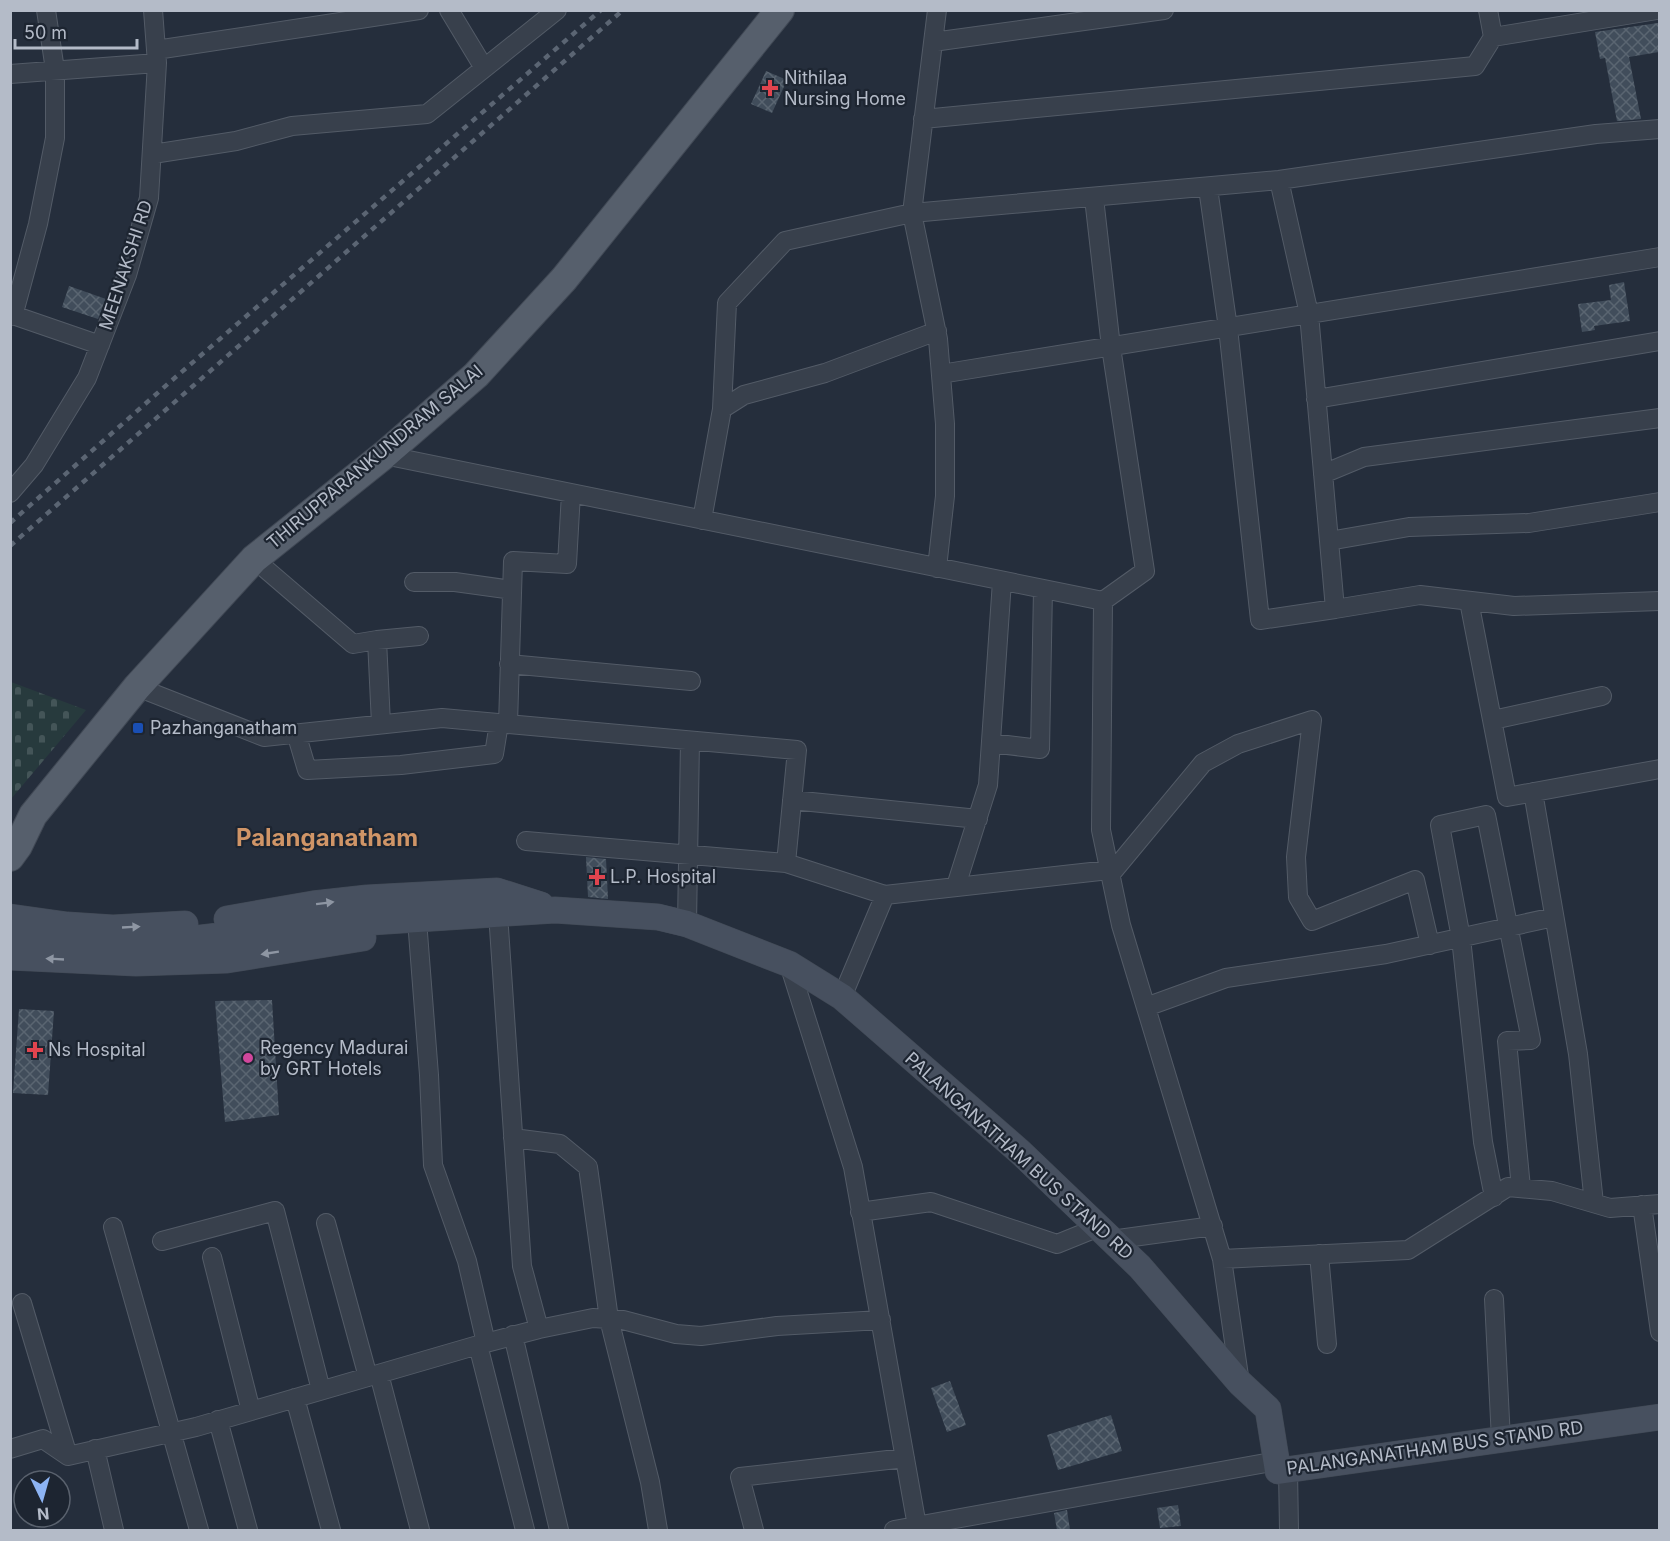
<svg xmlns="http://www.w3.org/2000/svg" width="1670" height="1541" font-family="Inter,sans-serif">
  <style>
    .cemetery { fill: url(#cemetery-stones) }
    .building { fill: url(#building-cross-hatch) }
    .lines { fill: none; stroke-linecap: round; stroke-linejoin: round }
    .street-casing { stroke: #535b67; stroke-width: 20 }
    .secondary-casing { stroke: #414955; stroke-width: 27 }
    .primary-casing { stroke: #414955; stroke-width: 30 }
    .street { stroke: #38404c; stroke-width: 18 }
    .secondary { stroke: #47505f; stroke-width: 26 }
    .primary { stroke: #565f6c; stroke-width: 28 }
    .rail { stroke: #5b6573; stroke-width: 4.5; stroke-dasharray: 6 6; stroke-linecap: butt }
    .oneway { fill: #8e96a3 }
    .health-dot { fill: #e0444e; stroke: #1d2531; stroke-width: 2 }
    .transit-dot { fill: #1a4fb4; stroke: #1d2531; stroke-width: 2 }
    .hotel-dot { fill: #d1479c; stroke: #1d2531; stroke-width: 2 }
    .labels { text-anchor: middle; stroke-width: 4.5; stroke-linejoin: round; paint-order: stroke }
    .poi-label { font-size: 18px; fill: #b4bbc8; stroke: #1d2531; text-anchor: start }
    .street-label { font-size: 18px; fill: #b4bbc8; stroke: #1d2531 }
    .district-label { font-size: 24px; font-weight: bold; fill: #d09567; stroke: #1d2531 }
  </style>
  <defs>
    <pattern id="cemetery-stones" width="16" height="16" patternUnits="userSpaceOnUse" patternTransform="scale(1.5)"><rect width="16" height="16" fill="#273a3d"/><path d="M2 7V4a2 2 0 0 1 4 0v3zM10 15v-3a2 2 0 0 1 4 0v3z" fill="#445558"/></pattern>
    <pattern id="building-cross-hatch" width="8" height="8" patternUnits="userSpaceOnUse" patternTransform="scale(1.5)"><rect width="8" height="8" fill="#414d5b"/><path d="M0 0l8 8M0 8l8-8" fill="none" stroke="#5a6571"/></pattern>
  </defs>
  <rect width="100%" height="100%" fill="#252e3c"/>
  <path class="cemetery" d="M 11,682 L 86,710 L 11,799 L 10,683 Z"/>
  <path class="building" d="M 1658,23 L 1659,52 L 1629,57 L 1641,119 L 1617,121 L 1605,58 L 1600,59 L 1595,32 Z
    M 766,71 L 787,80 L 772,113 L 751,104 Z
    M 1624,282 L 1630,321 L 1594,326 L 1595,330 L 1582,332 L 1578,304 L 1611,300 L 1609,285 Z
    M 69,286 L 106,299 L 98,319 L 62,307 Z
    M 586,857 L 606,859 L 608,899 L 588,897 Z
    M 272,1000 L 279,1115 L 225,1122 L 215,1001 Z
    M 19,1009 L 54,1011 L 48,1095 L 13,1093 Z
    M 950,1381 L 966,1425 L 947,1432 L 931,1388 Z
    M 1111,1415 L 1122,1451 L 1058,1470 L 1047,1435 Z
    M 1178,1505 L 1181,1526 L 1160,1528 L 1157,1508 Z
    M 1067,1510 L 1070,1530 L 1057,1530 L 1054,1513 Z"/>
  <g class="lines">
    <g class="street-casing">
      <path id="street" d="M 449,10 L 484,68
        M 1488,10 L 1493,37
        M 933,42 L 1164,10
        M 156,50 L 419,10
        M 10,74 L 157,63
        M 923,119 L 1475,66 L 1493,37 L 1657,10
        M 153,154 L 236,141 L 292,126 L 427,114 L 557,10
        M 1279,180 L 1309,314 L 1335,609 L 1420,595 L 1514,606 L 1660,601
        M 1208,188 L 1228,328 L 1260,620 L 1335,609
        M 1094,198 L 1111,347 L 1145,571 L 1103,601
        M 10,314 L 100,345
        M 10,316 L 15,309 L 38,224 L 55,138 L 55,70 L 46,10
        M 941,374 L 1660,257
        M 1316,399 L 1660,341
        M 722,409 L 727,303 L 785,241 L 912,213 L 1279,180 L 1596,134 L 1660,129
        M 384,455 L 1103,601 L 1101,830 L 1121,925 L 1222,1259 L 1240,1383
        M 1323,474 L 1364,457 L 1660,418
        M 10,493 L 34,465 L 87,378 L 127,275 L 149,198 L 157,63 L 153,10
        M 702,520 L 722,409 L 744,395 L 825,373 L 937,331
        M 1329,541 L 1409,527 L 1529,523 L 1660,502
        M 254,559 L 353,644 L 377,640
        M 937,568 L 945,496 L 945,424 L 938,339 L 912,213 L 937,10
        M 414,582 L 455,582 L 512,590
        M 1469,601 L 1507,797 L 1660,769
        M 509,664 L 691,681
        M 137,687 L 264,737 L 442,718 L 797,750 L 786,863 L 885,895
        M 1493,720 L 1602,696
        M 381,724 L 377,640 L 419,636
        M 508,724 L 513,561 L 567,564 L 571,493
        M 296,733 L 307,770 L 401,765 L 494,754 L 499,723
        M 991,743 L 1040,749 L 1043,589
        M 1533,792 L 1578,1054 L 1594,1203
        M 792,800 L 978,819
        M 526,841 L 786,863
        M 1110,875 L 1203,763 L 1238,744 L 1312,720 L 1296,857 L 1298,897 L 1312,921 L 1415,880 L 1430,945
        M 956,886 L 988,785 L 1002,581
        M 687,924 L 690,741
        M 418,933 L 429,1075 L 433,1165 L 467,1261 L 486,1343
        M 789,964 L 853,1167 L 917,1526
        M 842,997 L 885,895 L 1109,870
        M 1146,1007 L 1226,978 L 1386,954 L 1554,917
        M 513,1138 L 560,1144 L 588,1167 L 609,1319 L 650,1482 L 658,1530
        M 1494,1197 L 1483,1142 L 1461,938 L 1440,825 L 1486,815 L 1531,1040 L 1507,1041 L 1521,1188
        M 1642,1205 L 1660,1332
        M 860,1212 L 931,1202 L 1057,1244 L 1099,1227
        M 326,1223 L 368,1377
        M 113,1227 L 199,1530
        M 1111,1240 L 1213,1226
        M 162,1241 L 275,1211 L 321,1390
        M 1319,1254 L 1327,1344
        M 212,1257 L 251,1411
        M 1222,1259 L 1408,1250 L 1508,1187 L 1552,1191 L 1610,1208 L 1660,1204
        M 1494,1299 L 1501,1440
        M 22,1303 L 68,1456
        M 539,1329 L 593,1318 L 623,1320 L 676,1334 L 701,1336 L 777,1326 L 881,1320
        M 513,1335 L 559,1530
        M 478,1345 L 539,1329 L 522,1266 L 499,928
        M 379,1374 L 420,1530
        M 295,1398 L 331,1530
        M 218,1420 L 248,1530
        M 10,1449 L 43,1439 L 68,1456 L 196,1427 L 478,1345 L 525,1530
        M 95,1449 L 114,1530
        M 1288,1470 L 1289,1530
        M 754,1530 L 740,1477 L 905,1458
        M 894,1530 L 1277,1461"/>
    </g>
    <g class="secondary-casing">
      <path id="secondary" d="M 10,917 L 67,925 L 113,928 L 185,924
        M 227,919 L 313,904 L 367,898 L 497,891 L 541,905
        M 10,936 L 132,946 L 295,927 L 555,910 L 658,917 L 687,924 L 789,964 L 842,997 L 1020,1152 L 1140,1267 L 1240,1383 L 1268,1409 L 1278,1471 L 1660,1417
        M 10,957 L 136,963 L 227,960 L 363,938"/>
    </g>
    <g class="primary-casing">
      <path id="primary" d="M 10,857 L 18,846 L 33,815 L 137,687 L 254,559 L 384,455 L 476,375 L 564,279 L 780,10"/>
    </g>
    <use href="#street" class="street"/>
    <use href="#secondary" class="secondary"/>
    <use href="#primary" class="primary"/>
    <path class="rail" d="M 10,523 L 170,382 L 601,10
      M 10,546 L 623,10"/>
  </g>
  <defs><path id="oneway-solid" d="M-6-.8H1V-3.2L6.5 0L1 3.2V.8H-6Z" transform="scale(1.5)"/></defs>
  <g class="oneway">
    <use href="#oneway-solid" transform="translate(325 903) rotate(-7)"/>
    <use href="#oneway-solid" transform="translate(131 927) rotate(-3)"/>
    <use href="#oneway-solid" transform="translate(270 953) rotate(171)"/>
    <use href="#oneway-solid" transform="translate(55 959) rotate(-177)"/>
  </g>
  <g class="health-dot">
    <path d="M767 79h6v6h6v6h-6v6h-6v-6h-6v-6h6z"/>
    <path d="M594 868h6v6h6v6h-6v6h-6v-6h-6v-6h6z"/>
    <path d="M32 1041h6v6h6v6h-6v6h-6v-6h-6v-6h6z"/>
  </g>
  <rect class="transit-dot" x="132" y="722" width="12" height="12" rx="3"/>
  <circle class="hotel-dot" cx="248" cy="1058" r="6"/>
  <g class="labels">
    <g class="poi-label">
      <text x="784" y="84">Nithilaa<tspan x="784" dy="21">Nursing Home</tspan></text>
      <text x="150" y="734">Pazhanganatham</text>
      <text x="610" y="883">L.P. Hospital</text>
      <text x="260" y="1054">Regency Madurai<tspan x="260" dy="21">by GRT Hotels</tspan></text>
      <text x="48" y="1056">Ns Hospital</text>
    </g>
    <g class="street-label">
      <text transform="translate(126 265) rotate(-72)" y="6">MEENAKSHI RD</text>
      <text transform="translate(375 457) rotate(-40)" y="6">THIRUPPARANKUNDRAM SALAI</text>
      <text transform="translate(1019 1156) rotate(42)" y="6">PALANGANATHAM BUS STAND RD</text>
      <text transform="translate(1435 1448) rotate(-8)" y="6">PALANGANATHAM BUS STAND RD</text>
    </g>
    <g class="district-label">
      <text x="327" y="846">Palanganatham</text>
    </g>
  </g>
  <rect width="1670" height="1541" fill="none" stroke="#b4bbc8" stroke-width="24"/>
  <g transform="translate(42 1499) rotate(175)"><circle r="28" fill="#1d2531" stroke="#59616d" stroke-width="1.5"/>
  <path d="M0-4.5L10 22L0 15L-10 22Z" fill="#8db4f4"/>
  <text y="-9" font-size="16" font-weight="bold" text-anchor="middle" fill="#b4bbc8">N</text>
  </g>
  <path d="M15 39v9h122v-9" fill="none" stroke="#b4bbc8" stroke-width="3"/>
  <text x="24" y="39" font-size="18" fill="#b4bbc8" stroke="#1d2531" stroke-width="4.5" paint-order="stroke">50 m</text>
</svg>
